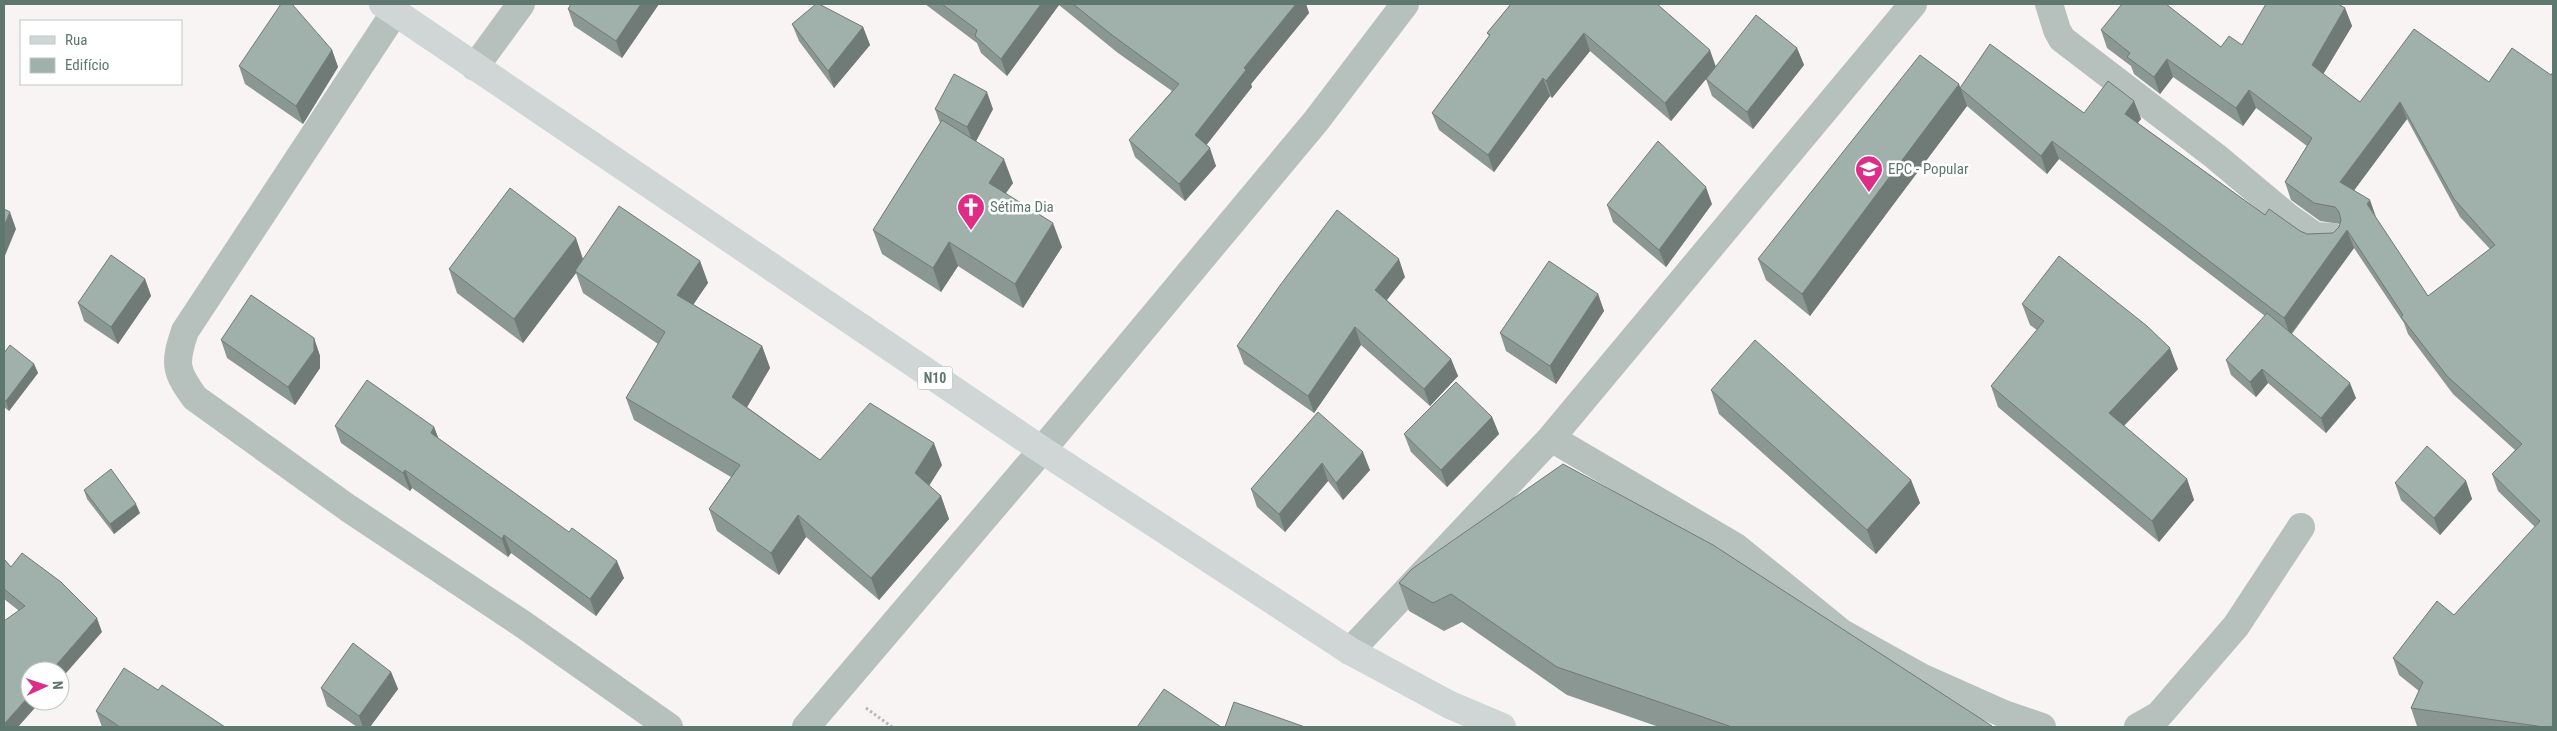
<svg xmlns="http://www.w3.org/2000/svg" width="2557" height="731" font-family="'Roboto Condensed',sans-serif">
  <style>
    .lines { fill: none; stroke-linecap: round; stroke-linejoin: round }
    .path { stroke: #b2b9b7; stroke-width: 3; stroke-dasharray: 2.5 2.5; stroke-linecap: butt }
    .minor { stroke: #b6c0bd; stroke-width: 28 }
    .tertiary { stroke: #b6c0bd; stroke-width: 28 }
    .primary { stroke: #cfd6d5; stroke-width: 28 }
    .wall { fill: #8a9792; fill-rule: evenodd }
    .shaded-wall { fill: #707b77 }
    .building { fill: #a0b0aa; stroke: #707b77; fill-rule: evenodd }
    .labels { text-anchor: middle; stroke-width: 5; stroke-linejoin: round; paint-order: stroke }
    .shield { fill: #fff; stroke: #8ea09b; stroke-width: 1 }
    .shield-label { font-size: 14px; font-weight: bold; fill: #5e7870 }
    .poi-label { font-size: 15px; fill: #5e7870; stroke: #fff; text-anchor: start }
  </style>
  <rect width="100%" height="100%" fill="#f7f4f3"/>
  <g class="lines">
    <path class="path" d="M 866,708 L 892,727"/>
    <path class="minor" d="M 2049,4 L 2057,30 L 2062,39 L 2215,156 L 2288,217 L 2315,236 L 2332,237
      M 395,12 L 185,331 C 174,363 175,371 195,398 L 348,508 L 524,625 L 669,727
      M 475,67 L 521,4
      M 1551,438 L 1736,547 L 1842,633 L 1921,677 L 2004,714 L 2042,727
      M 1350,651 L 1551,438 L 1913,4
      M 806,727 L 1042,450
      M 2138,727 L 2159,715 L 2236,626 L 2301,527"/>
    <path class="tertiary" d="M 1042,450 L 1316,121 L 1405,4"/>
    <path class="primary" d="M 383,4 L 1042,450 L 1350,651 L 1450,705 L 1502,727"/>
  </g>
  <path class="wall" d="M 659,4 L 622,58 L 574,26 L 568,9 Z
    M 925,4 L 1306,4 L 1309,13 L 1251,84 L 1252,87 L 1206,145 L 1216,166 L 1185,201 L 1135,157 L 1129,140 L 1172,91 L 1118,53 L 1059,5 L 1007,76 L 981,53 L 977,43 Z
    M 1511,4 L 1716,66 L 1797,48 L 1804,65 L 1753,129 L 1712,96 L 1706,79 L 1671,121 L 1590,51 L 1552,98 L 1550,96 L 1494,172 L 1439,130 L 1432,113 L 1489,36 L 1487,33 Z
    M 2345,8 L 2352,26 L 2323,74 L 2360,102 L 2489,82 L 2512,48 L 2553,727 L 2426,727 L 2417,726 L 2411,708 L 2419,691 L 2399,675 L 2393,658 L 2454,615 L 2535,527 L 2498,491 L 2492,474 L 2515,450 L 2453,394 L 2408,334 L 2404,323 L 2354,248 L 2292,334 L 2356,398 L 2326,433 L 2268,383 L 2256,397 L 2231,375 L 2226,360 L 2265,316 L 2059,159 L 2047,174 L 1967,106 L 1810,316 L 1766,280 L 1758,259 L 1960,88 L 2084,113 L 2134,101 L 2141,119 L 2138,123 L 2265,215 L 2300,231 L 2307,234 L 2333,233 L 2339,227 L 2340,224 L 2320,221 L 2291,200 L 2285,182 L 2307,146 L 2256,108 L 2243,126 L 2173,77 L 2160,94 L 2134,74 L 2131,66 L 2107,48 L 2101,30 L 2221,47 L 2242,45 ZM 2407,119 L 2460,217 L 2490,249 L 2428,296 L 2354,190 Z
    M 792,24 L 863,27 L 870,45 L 834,88 L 799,41 Z
    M 332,50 L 338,67 L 303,124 L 245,84 L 239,66 Z
    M 935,109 L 993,109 L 976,141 L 1013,183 L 1006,193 L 1062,247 L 1023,308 L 958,266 L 941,292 L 882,254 L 873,230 L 940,123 Z
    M 1712,204 L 1666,267 L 1613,222 L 1607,205 Z
    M 583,259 L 700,261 L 708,283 L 693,304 L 762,346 L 770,368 L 747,407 L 820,460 L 942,465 L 929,486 L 941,496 L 949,519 L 879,600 L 806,537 L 779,575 L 717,531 L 709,509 L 731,477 L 634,420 L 626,398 L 658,344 L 583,293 L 576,273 L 523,343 L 457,293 L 449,269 Z
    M 1405,277 L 1387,300 L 1451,359 L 1458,376 L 1430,406 L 1361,345 L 1314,413 L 1244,364 L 1237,346 Z
    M 145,279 L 151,296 L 118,344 L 84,321 L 78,303 Z
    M 1598,294 L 1604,311 L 1556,384 L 1506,351 L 1500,333 Z
    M 2022,304 L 2178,369 L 2124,426 L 2187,479 L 2194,500 L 2159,542 L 1998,407 L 1991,386 L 2037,330 L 2030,325 Z
    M 314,338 L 320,356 L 320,368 L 295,405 L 227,358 L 221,340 Z
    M 4,353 L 34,364 L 38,373 L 9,411 L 4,407 Z
    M 1711,390 L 1911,480 L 1920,503 L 1876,554 L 1719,414 Z
    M 1318,412 L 1370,470 L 1343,500 L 1328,481 L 1285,532 L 1257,507 L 1251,489 Z
    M 1492,417 L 1499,434 L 1447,487 L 1411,452 L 1404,434 Z
    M 335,426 L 434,427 L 438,438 L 624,578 L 596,616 L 511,553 L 508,557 L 412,488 L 410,491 L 341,443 Z
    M 2466,481 L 2472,499 L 2440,535 L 2401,500 L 2395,483 Z
    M 84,490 L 140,513 L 114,534 L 87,499 Z
    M 4,559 L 11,567 L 102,632 L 18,610 L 4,599 Z
    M 1412,569 L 1993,727 L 1659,727 L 1567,695 L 1462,622 L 1444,631 L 1409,611 L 1399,583 Z
    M 391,672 L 398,689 L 370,727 L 357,727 L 327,706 L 321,688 Z
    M 158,690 L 225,727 L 102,727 L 96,711 Z"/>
  <path class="shaded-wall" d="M 641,4 L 659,4 L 622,58 L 616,41 Z
    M 1041,4 L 1059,4 L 1059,5 L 1007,76 L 1001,59 Z
    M 1296,4 L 1306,4 L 1309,13 L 1251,84 L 1252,87 L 1201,152 L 1195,135 L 1244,68 Z
    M 2345,8 L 2352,26 L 2318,83 L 2312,65 Z
    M 863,27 L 870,45 L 834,88 L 828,71 Z
    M 1584,33 L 1590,51 L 1552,98 L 1546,81 Z
    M 1797,48 L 1804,65 L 1753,129 L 1747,112 Z
    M 332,50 L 338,67 L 303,124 L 296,106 Z
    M 1710,50 L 1716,67 L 1671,121 L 1665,103 Z
    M 2167,59 L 2173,77 L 2160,94 L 2154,77 Z
    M 1543,78 L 1550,96 L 1494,172 L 1488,155 Z
    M 1959,84 L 1967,106 L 1810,316 L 1802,294 Z
    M 2249,90 L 2256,108 L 2243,126 L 2236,108 Z
    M 987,92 L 993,109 L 974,145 L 967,127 Z
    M 2134,101 L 2141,119 L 2131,131 L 2125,114 Z
    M 2400,102 L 2407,119 L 2347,200 L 2340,182 Z
    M 2052,141 L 2059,159 L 2047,174 L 2041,156 Z
    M 1210,148 L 1216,166 L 1185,201 L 1179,184 Z
    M 1004,159 L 1013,183 L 997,206 L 989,183 Z
    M 1706,187 L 1712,204 L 1666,267 L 1659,250 Z
    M 2370,200 L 2376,217 L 2367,204 Z
    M 10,212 L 16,229 L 4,258 L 4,226 Z
    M 1053,223 L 1062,247 L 1023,308 L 1015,284 Z
    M 2347,230 L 2354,248 L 2290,335 L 2284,318 Z
    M 576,238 L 584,262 L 575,271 L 576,273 L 523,343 L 514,319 Z
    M 949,242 L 958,266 L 941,292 L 933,268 Z
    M 1399,259 L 1405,277 L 1381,307 L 1375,290 Z
    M 700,261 L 708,283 L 685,317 L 677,295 Z
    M 145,279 L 151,296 L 118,344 L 111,327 Z
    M 1598,294 L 1604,311 L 1556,384 L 1550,366 Z
    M 1355,327 L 1361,345 L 1314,413 L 1308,396 Z
    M 314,338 L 320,356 L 320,368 L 295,405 L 288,387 Z
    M 762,346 L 770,368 L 740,419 L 732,397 Z
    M 2170,348 L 2178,369 L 2116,434 L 2109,413 Z
    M 1451,359 L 1458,376 L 1430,406 L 1424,389 Z
    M 34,364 L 38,373 L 9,411 L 6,401 Z
    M 2262,369 L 2268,383 L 2256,397 L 2250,382 Z
    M 2350,383 L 2356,398 L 2326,433 L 2321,418 Z
    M 1492,417 L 1499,434 L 1447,487 L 1441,470 Z
    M 434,427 L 441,445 L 431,433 Z
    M 934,443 L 942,465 L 923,495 L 915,473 Z
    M 1363,452 L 1370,470 L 1343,500 L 1336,483 Z
    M 1322,463 L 1328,481 L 1285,532 L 1279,514 Z
    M 405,470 L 412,488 L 410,491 L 403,473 Z
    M 2187,479 L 2194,500 L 2159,542 L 2152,521 Z
    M 1911,480 L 1920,503 L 1876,554 L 1867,530 Z
    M 2466,481 L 2472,499 L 2440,535 L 2434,518 Z
    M 941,496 L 949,519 L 879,600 L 871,578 Z
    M 136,504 L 140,513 L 114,534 L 110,524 Z
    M 798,515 L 806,537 L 779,575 L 771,553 Z
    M 504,535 L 511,553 L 508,557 L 502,539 Z
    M 617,561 L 624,578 L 596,616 L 590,599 Z
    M 97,618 L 102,632 L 60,680 L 60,671 L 51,671 Z
    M 391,672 L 398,689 L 370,727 L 363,727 L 359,716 Z
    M 30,695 L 30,701 L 41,701 L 18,727 L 4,727 L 4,724 Z"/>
  <path class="building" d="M 281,4 L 292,4 L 332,50 L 296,106 L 239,66 Z
    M 571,4 L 641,4 L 616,41 L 568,9 Z
    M 816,4 L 819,4 L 863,27 L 828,71 L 792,24 Z
    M 942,4 L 1041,4 L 1001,59 L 975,36 L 977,30 Z
    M 1073,4 L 1296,4 L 1244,68 L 1246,70 L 1195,135 L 1210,148 L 1179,184 L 1129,140 L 1179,84 L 1112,35 Z
    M 1511,4 L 1657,4 L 1710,50 L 1665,103 L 1584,33 L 1546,81 L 1543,78 L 1488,155 L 1432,113 L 1490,35 L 1487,33 Z
    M 2122,4 L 2166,4 L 2221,47 L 2229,36 L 2242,45 L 2266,4 L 2338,4 L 2345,8 L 2312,65 L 2360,102 L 2414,29 L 2489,82 L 2512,48 L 2551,75 L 2553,72 L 2553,727 L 2544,727 L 2411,708 L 2423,682 L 2393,658 L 2437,601 L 2454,615 L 2540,521 L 2492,474 L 2522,444 L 2447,376 L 2401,317 L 2403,315 L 2347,230 L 2284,318 L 2052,141 L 2041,156 L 1960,88 L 1990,44 L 2084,113 L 2108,81 L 2134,101 L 2125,114 L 2265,215 L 2269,209 L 2300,231 L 2307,234 L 2333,233 L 2339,227 L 2341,220 L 2339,212 L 2335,207 L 2314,203 L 2285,182 L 2312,138 L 2249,90 L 2236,108 L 2167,59 L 2154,77 L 2127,57 L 2130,53 L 2101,30 ZM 2400,102 L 2454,199 L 2495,245 L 2428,296 L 2367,204 L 2370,200 L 2340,182 Z
    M 1756,15 L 1797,48 L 1747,112 L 1706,79 Z
    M 1920,55 L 1959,84 L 1802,294 L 1758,259 Z
    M 954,74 L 987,92 L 967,127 L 935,109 Z
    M 942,120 L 1004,159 L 989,183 L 1053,223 L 1015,284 L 949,242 L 933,268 L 873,230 Z
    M 1658,141 L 1706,187 L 1659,250 L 1607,205 Z
    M 510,188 L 576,238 L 514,319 L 449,269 Z
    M 619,206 L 700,261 L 677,295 L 762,346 L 732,397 L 820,460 L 870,403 L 934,443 L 915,473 L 941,496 L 871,578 L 798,515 L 771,553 L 709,509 L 740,465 L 626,398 L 665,332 L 575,271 Z
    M 4,209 L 10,212 L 4,226 Z
    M 1337,210 L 1399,259 L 1375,290 L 1451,359 L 1424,389 L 1355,327 L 1308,396 L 1237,346 L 1281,284 Z
    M 111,255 L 145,279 L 111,327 L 78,303 Z
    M 2059,256 L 2147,326 L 2170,348 L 2109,413 L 2187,479 L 2152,521 L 1991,386 L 2044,321 L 2022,304 Z
    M 1549,261 L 1598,294 L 1550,366 L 1500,333 Z
    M 251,295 L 314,338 L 314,351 L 288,387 L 221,340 Z
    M 2267,313 L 2350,383 L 2321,418 L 2262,369 L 2250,382 L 2226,360 Z
    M 1755,340 L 1911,480 L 1867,530 L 1711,390 Z
    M 10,345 L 34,364 L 6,401 L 4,400 L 4,353 Z
    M 367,380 L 434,427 L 431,433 L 569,532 L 572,528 L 617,561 L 590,599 L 504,535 L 502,539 L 405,470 L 403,473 L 335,426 Z
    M 1456,382 L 1492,417 L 1441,470 L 1404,434 Z
    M 1318,412 L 1363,452 L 1336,483 L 1322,463 L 1279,514 L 1251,489 Z
    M 2427,446 L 2466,481 L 2434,518 L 2395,483 Z
    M 1563,464 L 1713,545 L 1992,726 L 1992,727 L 1732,727 L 1557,667 L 1451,594 L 1433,603 L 1399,583 L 1412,569 Z
    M 111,469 L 136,504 L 110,524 L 84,490 Z
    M 22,553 L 61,582 L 97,618 L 51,671 L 30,671 L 30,695 L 4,724 L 4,621 L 25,606 L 4,589 L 4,559 L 11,567 Z
    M 353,643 L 391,672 L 359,716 L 321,688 Z
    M 124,668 L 158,690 L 162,685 L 225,727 L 120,727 L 96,711 Z
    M 1164,689 L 1221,727 L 1137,727 Z
    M 1234,702 L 1305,727 L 1225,727 Z"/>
  <defs>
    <g id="school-pin" transform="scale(1.4375)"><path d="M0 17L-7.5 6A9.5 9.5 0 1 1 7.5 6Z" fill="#dd2d86" stroke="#fff"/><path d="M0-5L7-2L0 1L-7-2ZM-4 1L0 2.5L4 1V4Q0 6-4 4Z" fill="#fff"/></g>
    <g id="church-pin" transform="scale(1.4375)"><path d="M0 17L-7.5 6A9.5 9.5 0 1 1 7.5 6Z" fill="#dd2d86" stroke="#fff"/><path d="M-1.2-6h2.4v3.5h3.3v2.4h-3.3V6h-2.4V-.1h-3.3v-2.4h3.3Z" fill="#fff"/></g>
  </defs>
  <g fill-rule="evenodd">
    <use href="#school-pin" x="1869" y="169"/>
    <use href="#church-pin" x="971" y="207"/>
  </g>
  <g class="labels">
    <rect class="shield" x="917.5" y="366.5" width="35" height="23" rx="4"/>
    <g class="shield-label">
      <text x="935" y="383">N10</text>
    </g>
    <g class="poi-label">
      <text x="1888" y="174">EPC - Popular</text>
      <text x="990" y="212">Sétima Dia</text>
    </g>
  </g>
  <rect width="2557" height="731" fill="none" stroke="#5e7870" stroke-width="10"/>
  <rect x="20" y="20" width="162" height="65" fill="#ffffff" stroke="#bfc9c6"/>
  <rect x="30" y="36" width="25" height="8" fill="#cfd6d5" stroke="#bfc9c6"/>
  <text x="65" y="45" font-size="15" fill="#5e7870">Rua</text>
  <rect x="30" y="58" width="25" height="15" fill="#a0b0aa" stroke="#bfc9c6"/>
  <text x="65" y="70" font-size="15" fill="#5e7870">Edifício</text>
  <g transform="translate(45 686) rotate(87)"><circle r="24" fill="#ffffff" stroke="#bfc9c6"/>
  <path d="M0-4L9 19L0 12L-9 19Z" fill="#dd2d86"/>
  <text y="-8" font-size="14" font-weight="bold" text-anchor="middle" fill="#5e7870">N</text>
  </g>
</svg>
